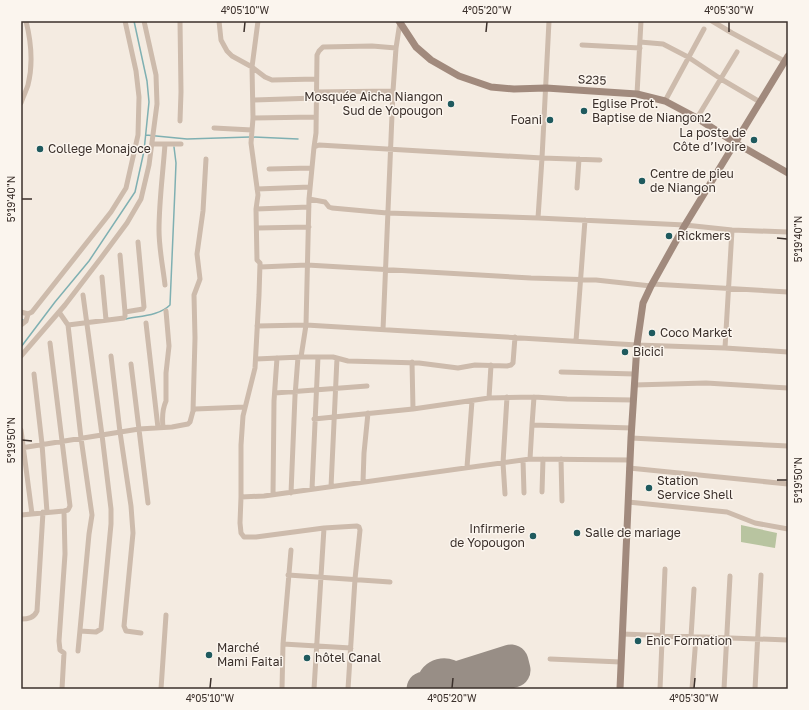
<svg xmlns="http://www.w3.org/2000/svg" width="809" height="710" font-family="'Golos Text',sans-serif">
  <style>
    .green { fill: #b8c4a0 }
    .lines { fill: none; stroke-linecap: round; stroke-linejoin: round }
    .stream { stroke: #7fb0b2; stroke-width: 1.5 }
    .runway { stroke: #988e86; stroke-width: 35 }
    .street { stroke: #cdbbac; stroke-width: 5 }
    .secondary { stroke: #a18a7d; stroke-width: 7 }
    .ticks { fill: none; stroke: #3b302b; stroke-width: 1.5 }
    .poi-dot { fill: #1f5a5e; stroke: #fbf5ee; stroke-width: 1.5 }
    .labels { text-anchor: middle; stroke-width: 3; stroke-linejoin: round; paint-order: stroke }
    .street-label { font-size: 12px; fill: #3b302b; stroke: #fbf5ee }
    .poi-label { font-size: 12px; fill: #3b302b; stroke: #fbf5ee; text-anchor: start }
    .neatline { fill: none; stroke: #3b302b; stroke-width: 1.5 }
    .ticks-label { font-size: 10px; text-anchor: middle; fill: #3b302b }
  </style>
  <rect width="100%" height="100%" fill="#f4ebe1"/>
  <path class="green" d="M 741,525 L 777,533 L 775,548 L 741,542 Z"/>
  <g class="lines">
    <path class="stream" d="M 146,135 L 187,139 L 250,137
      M 253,137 L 298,139
      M 21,319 L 23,320
      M 126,319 C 139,316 159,316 170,305 L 175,188 L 176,163 L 174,147
      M 21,347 L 55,302 L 89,261 L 135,192 L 144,151 L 149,102 L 147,81 L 134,21"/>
    <path class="runway" d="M 424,689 L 433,686 C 436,675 445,673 454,680 L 511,662 L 513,670 L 456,687 L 456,689"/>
    <path class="street" d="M 219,21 L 221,40 L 227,51 L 232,56 L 252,67 L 265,77 L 272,80 L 316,79
      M 258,21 L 252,67 L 253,118 L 251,143 L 258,195 L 256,209 L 257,260 L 260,263 L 259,295 L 255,368 L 243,416 L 241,445 L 241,497 L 240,523 L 241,533 L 244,537 L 256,537 L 324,528 L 357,526 L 359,527 L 360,530 L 355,579 L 348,689
      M 549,21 L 542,158 L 600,160
      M 712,21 L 732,33 L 788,63
      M 640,42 L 663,44 L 688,57 L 721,79 L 760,102
      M 582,45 L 640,48
      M 316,92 L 393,91
      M 637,94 L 641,21
      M 253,100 L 316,98
      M 665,101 L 704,29
      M 21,103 C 23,97 26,91 28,85 C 33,65 31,41 26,21
      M 253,118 L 316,117
      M 697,118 L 737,52
      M 180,121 L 181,92 L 180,21
      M 214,128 L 252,130
      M 152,144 L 181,144
      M 165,144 C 163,173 159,201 159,230 C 159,249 163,267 165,285
      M 314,147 L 316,133 L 317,55 L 319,51 L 323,47 L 372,46 L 396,48
      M 269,169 L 311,168
      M 577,188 L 579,159
      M 257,189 L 310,187
      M 309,199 L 325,202 L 329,207 L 332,208 L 387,213 L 538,218 L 685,225 L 732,230 L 788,232
      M 256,209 L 309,207
      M 258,228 L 309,227
      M 260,267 L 307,265 L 531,278 L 596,280 L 651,286
      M 102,277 L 106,320
      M 652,284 L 788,292
      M 21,312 L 28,314 L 32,312 L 111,212 L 126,188 L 138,135 L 139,97 L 136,71 L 125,21
      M 59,312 L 68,325 L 124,318 L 125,316 L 125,312 L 120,255
      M 125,312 L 143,309 L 144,307 L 138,242
      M 146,323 L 158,428
      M 21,325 L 26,321 L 28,314
      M 68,325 L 81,438 L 92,515 L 89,534 L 78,651
      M 257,326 L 306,325 L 637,345 L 725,348 L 788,352
      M 383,330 L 393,91 L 396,48 L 400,22
      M 576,341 L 585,220
      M 725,348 L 732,230
      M 21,356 L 65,305 L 101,258 L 127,223 L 141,199 L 149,165 L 157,104 L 156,75 L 144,21
      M 111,356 L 120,432 L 131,506 L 133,533 L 124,626 L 126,631 L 141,633
      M 301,357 L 306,325 L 309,199 L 314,147 L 319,145 L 542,158 L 538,218
      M 256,359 L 301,357 L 333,357 L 348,361 L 419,363 L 458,368 L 475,365 L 507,366 L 511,365 L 513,363 L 515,337
      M 412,362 L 413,409
      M 131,364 L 148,503
      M 561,372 L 635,374
      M 34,374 L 42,444 L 47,512
      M 634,385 L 706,383 L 788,388
      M 275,393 L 367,386
      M 489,398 L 491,365
      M 193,411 L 195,338 L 194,295 L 200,279 L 197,254 L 203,211 L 206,159
      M 314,419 L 413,409 L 489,398 L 534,397 L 567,399 L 634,400
      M 532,425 L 534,397
      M 163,427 C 162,418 162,410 166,401 L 166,373 L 169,346 L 166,311
      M 21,430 L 32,514
      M 631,438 L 788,446
      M 21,448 L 139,429 L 172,427 L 188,424 L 190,422 L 193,411 L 195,409 L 245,407
      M 530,459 L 532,425 L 632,428
      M 561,459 L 562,501
      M 523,460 L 524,493
      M 467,467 L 472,401
      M 629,468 L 788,484
      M 363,482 L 364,453 L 368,413
      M 331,487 L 337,358
      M 312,489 L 318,357
      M 542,492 L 543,459
      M 291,493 L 295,396 L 298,357
      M 505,494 L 503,463 L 507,397
      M 273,495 L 274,401 L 277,358
      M 241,497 L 264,496 L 530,459 L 630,460
      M 628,502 L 727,512 L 755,523 L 788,529
      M 21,515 L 64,511 L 68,510 L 70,506 L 50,343
      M 288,575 L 390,582
      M 21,619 C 28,619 34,618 37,611 L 43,512
      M 80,631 L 96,632 L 101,629 L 111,524 L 111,509 L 102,435 L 83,295
      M 622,634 L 788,640
      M 691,637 L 694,589
      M 283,644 L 351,648
      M 550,659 L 621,662
      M 62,689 L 64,653 L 60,650 L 59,641 L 65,554 L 64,511
      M 161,689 L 166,615
      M 282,689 L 283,644 L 291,550
      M 314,689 L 324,528
      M 660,689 L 665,569
      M 692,689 L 696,637
      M 724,689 L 730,576
      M 755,689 L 761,575"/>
    <path class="secondary" d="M 399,21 L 416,47 L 431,60 L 459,76 L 491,87 L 514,89 L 546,88 L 637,94 L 665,101 L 697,118 L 734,142 L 788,173
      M 620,689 L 631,438 L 637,345 L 643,303 L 651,286 L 685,225 L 788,56"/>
  </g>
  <path class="ticks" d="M 244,32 L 245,22M 486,32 L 487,22M 729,32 L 729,22M 22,199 L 32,199M 777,238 L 787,239M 22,440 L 32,441M 777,480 L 787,480M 210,688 L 211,678M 452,688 L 453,678M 694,688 L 695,678"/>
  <g class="poi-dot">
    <circle cx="451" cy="104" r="4"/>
    <circle cx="584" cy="111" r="4"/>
    <circle cx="550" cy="120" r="4"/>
    <circle cx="754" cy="140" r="4"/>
    <circle cx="40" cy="149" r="4"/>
    <circle cx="642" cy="181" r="4"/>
    <circle cx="669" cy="236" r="4"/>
    <circle cx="652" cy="333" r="4"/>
    <circle cx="625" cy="352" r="4"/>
    <circle cx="649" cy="488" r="4"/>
    <circle cx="577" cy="533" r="4"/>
    <circle cx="533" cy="536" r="4"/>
    <circle cx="638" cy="641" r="4"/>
    <circle cx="209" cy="655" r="4"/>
    <circle cx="307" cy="658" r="4"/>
  </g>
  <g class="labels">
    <g class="street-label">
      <text transform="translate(592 80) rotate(3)" y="4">S235</text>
    </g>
    <g class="poi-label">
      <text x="443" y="101" text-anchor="end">Mosquée Aicha Niangon<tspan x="443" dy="14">Sud de Yopougon</tspan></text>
      <text x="592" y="108">Eglise Prot.<tspan x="592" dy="14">Baptise de Niangon2</tspan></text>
      <text x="542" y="124" text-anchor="end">Foani</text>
      <text x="746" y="137" text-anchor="end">La poste de<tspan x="746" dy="14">Côte d’Ivoire</tspan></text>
      <text x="48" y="153">College Monajoce</text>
      <text x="650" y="178">Centre de pieu<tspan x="650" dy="14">de Niangon</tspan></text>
      <text x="677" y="240">Rickmers</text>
      <text x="660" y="337">Coco Market</text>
      <text x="633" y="356">Bicici</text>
      <text x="657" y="485">Station<tspan x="657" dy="14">Service Shell</tspan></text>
      <text x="525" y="533" text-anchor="end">Infirmerie<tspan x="525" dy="14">de Yopougon</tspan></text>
      <text x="585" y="537">Salle de mariage</text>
      <text x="646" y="645">Enic Formation</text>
      <text x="217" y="652">Marché<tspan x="217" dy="14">Mami Faitai</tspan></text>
      <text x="315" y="662">hôtel Canal</text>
    </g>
  </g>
  <rect width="809" height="710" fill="none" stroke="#fbf5ee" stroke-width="44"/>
  <rect x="22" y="22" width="765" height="666" class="neatline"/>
  <g class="ticks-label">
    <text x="245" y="14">4°05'10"W</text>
    <text x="487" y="14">4°05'20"W</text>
    <text x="729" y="14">4°05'30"W</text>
    <text transform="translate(11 199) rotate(-90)" y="4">5°19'40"N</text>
    <text transform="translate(798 239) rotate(-90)" y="4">5°19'40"N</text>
    <text transform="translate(11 440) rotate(-90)" y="4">5°19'50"N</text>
    <text transform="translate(798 480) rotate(-90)" y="4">5°19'50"N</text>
    <text x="210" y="702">4°05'10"W</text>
    <text x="452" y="702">4°05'20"W</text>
    <text x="694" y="702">4°05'30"W</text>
  </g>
</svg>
